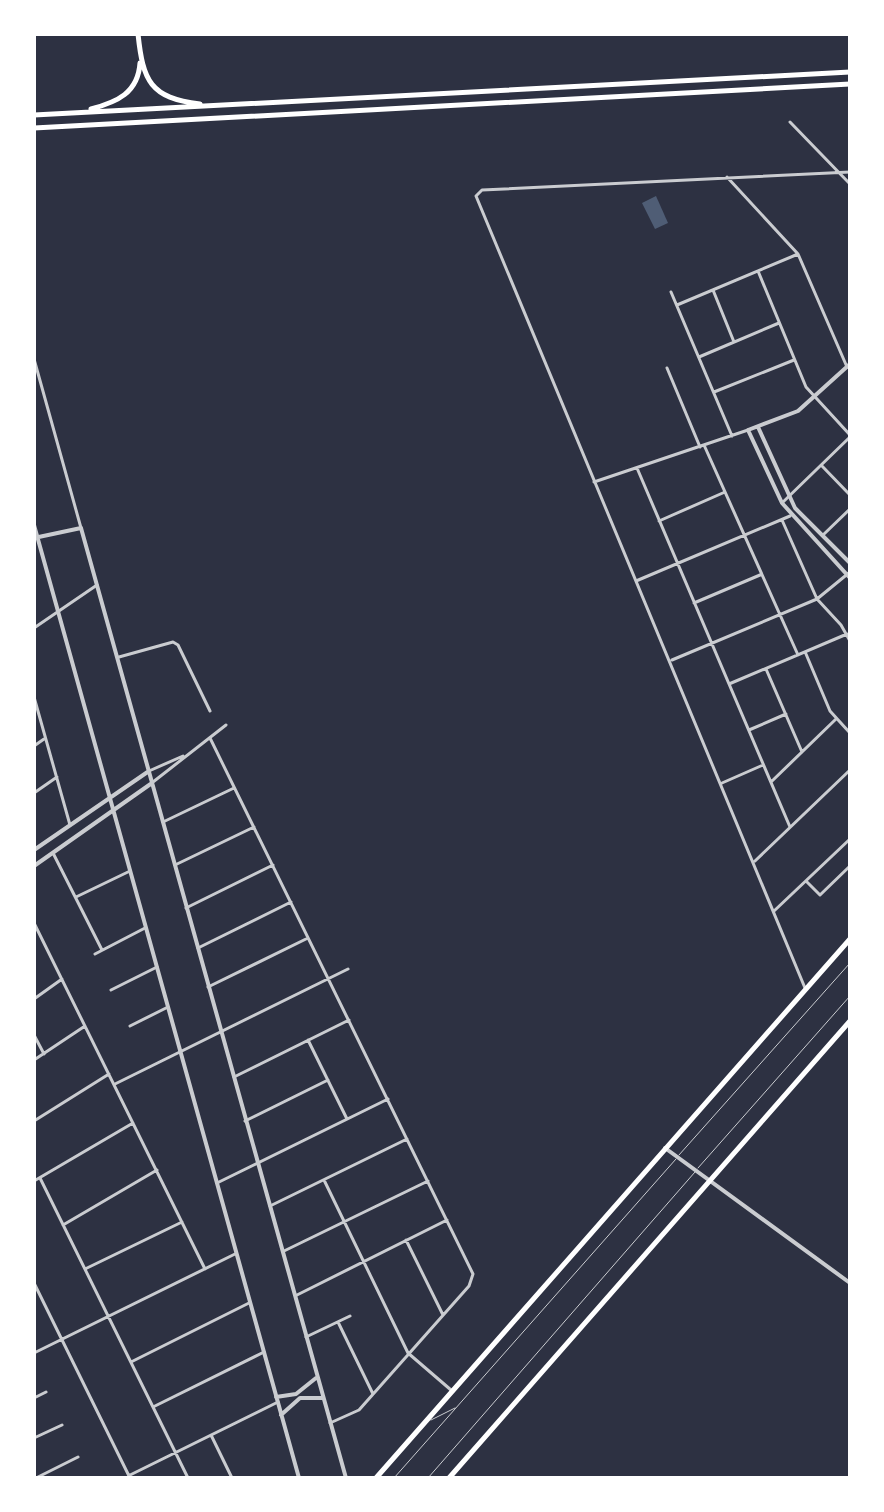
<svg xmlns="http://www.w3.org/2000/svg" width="884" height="1512" font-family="Cabin,sans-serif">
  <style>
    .water { fill: #4f5d75 }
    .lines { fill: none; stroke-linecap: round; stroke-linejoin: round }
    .service { stroke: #caccd0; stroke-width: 1 }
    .minor { stroke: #caccd0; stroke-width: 3 }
    .tertiary { stroke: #caccd0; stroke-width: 4 }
    .primary { stroke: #fff; stroke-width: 5 }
    .motorway { stroke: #fff; stroke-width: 5 }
  </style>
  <rect width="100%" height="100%" fill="#2d3142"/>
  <path class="water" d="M 656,196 L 668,223 L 655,229 L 642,203 Z"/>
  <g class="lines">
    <path class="service" d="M 679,1155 L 850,963
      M 698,1168 L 850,996
      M 431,1420 L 455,1408
      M 394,1478 L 676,1159
      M 428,1478 L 695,1172"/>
    <path class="minor" d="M 790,122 L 850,184
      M 727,177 L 798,254 L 847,367
      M 758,271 L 806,387 L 850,435
      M 713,290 L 734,342
      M 671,292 L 732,436
      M 677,305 L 798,254
      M 699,357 L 779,323
      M 34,359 L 81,528
      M 667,368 L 700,447
      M 714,392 L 794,360
      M 704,445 L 798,655
      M 822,466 L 850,495
      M 637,468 L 790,827
      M 594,482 L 748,430
      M 782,503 L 850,437
      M 782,520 L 817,599 L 841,625 L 850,641
      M 659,521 L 725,492
      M 823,535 L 850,509
      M 636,581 L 790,516
      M 694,603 L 760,575
      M 34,628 L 97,585
      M 806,654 L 830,711 L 850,733
      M 119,657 L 173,642 L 178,645 L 210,711
      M 672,660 L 817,599 L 850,572
      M 766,669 L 802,752
      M 729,684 L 847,634
      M 34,697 L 70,825
      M 749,730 L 786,714
      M 210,738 L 473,1274 L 469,1286 L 359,1410 L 330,1423
      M 34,746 L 44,739
      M 149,771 L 183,756
      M 153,782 L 226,725
      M 771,782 L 836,719
      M 722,783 L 763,765
      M 34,793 L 57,777
      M 163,822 L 234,788
      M 53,853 L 102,950
      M 755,861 L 850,770
      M 175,865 L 254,827
      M 806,881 L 820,895 L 850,866
      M 76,897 L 130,871
      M 186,908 L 273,865
      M 774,911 L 850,839
      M 34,923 L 205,1269
      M 198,948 L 291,902
      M 95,954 L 145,928
      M 208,987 L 308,938
      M 805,988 L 476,196 L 482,190 L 850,172
      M 111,990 L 157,967
      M 34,999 L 62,979
      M 130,1026 L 168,1007
      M 34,1035 L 44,1054
      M 308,1040 L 347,1119
      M 34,1060 L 85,1026
      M 234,1077 L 349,1020
      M 115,1084 L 348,969
      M 34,1121 L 109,1074
      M 245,1121 L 328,1080
      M 40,1178 L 188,1478
      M 324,1180 L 408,1353 L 451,1390
      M 34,1181 L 133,1123
      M 217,1183 L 388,1099
      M 270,1206 L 407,1139
      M 63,1225 L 157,1170
      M 406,1240 L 443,1315
      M 284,1251 L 428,1181
      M 85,1269 L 182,1222
      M 34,1283 L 130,1478
      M 297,1295 L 447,1220
      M 338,1322 L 373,1394
      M 306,1337 L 350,1316
      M 34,1353 L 235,1254
      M 131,1362 L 249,1303
      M 34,1398 L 46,1392
      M 153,1407 L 264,1352
      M 211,1435 L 232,1478
      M 34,1438 L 62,1425
      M 36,1478 L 78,1457
      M 124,1478 L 278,1402"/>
    <path class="tertiary" d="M 850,364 L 798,411 L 748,430 L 782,503 L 850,578
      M 758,427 L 795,508 L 850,563
      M 34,525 L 299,1478
      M 34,538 L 81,528 L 346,1478
      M 34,850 L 149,771
      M 34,866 L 152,783
      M 665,1148 L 850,1283
      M 276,1397 L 296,1394 L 316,1378
      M 281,1415 L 300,1398 L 323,1398"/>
    <path class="primary" d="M 376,1478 L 850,939
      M 449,1478 L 850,1021"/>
    <path class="motorway" d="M 138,34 C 143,81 150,98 200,104
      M 91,109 C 117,102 138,93 140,63
      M 34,115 L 850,72
      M 34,128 L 850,84"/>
  </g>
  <rect width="884" height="1512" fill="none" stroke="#ffffff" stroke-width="72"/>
</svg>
